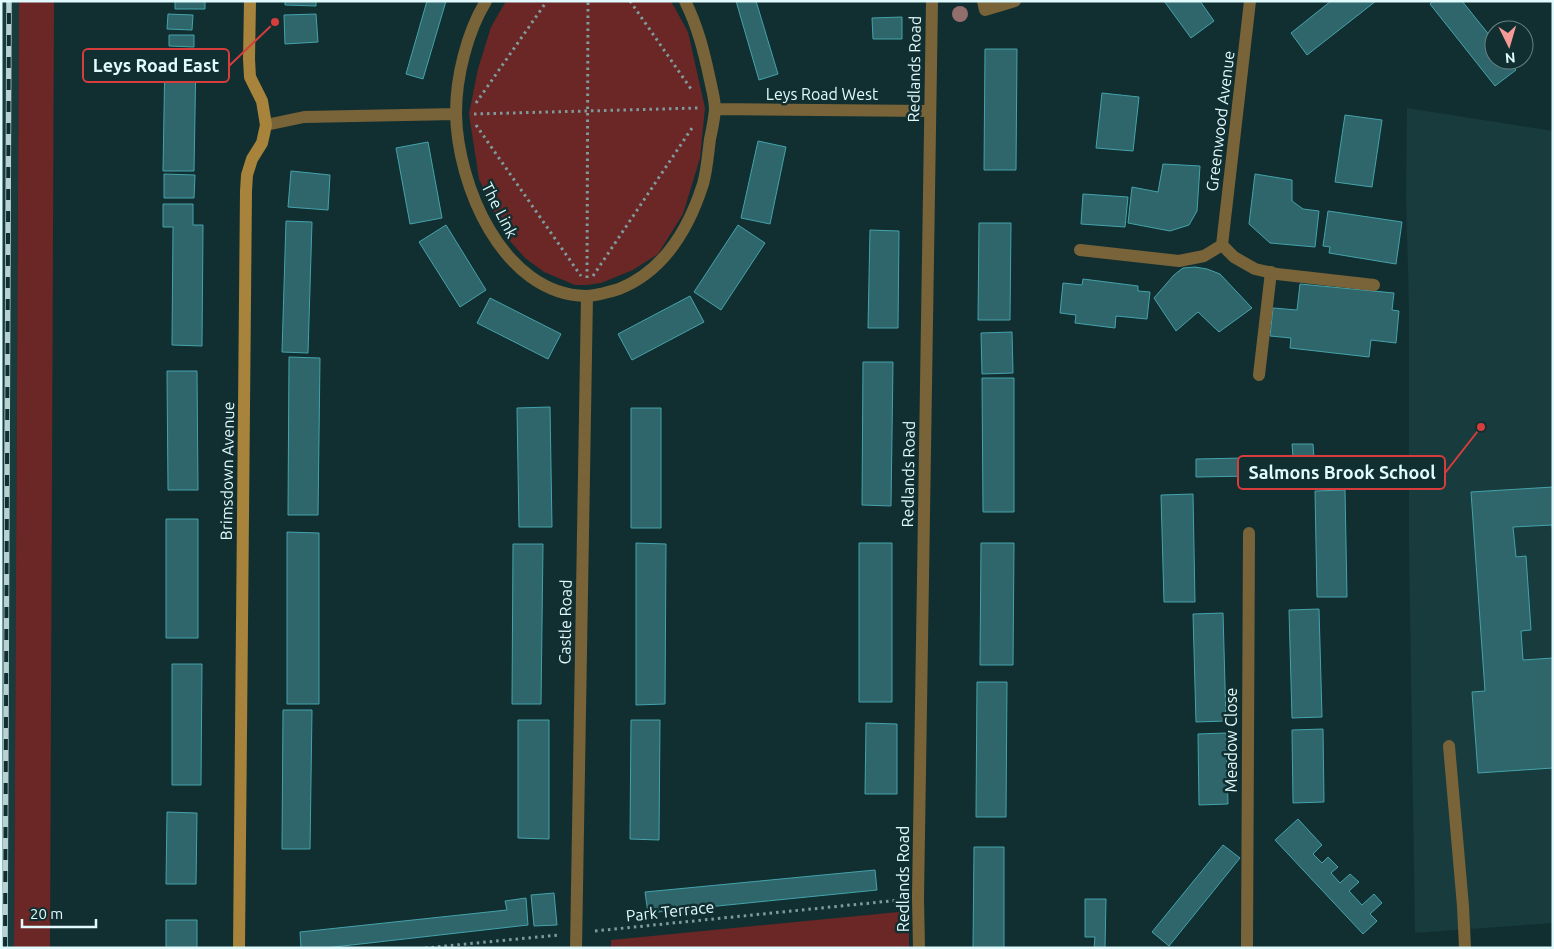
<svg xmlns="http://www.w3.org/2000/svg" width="1554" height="949" font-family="Ubuntu,sans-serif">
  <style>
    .built { fill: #183b3d }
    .green { fill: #6b2626 }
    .building { fill: #2f666b; stroke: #44a3ab }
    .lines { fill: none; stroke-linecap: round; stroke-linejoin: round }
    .path { stroke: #809b9e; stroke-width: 3; stroke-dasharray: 2.5 4; stroke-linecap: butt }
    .lane { stroke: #796338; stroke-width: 12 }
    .street { stroke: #796338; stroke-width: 12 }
    .secondary { stroke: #a7833b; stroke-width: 12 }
    .rail-casing { stroke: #b8d2d4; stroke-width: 5.5 }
    .rail { stroke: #112f31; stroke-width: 4; stroke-dasharray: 11; stroke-linecap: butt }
    .tree { fill: #926e6d }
    .labels { text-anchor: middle; stroke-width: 5; stroke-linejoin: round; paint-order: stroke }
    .street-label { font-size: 16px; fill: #e1fafd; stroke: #112f31 }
    .leader { fill: none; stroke: #d73d3d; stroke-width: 2 }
    .callout-dot { fill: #d73d3d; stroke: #112f31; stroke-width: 2 }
    .callout { fill: #112f31; stroke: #d73d3d; stroke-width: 2 }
    .callout-label { font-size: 18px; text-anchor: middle; font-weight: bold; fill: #e1fafd }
  </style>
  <rect width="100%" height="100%" fill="#112f31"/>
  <path class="built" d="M 1,1 L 19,1 L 14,948 L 1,948 Z
    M 1407,108 L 1553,131 L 1553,923 L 1415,933 L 1409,547 L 1409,306 L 1406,197 Z"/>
  <path class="green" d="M 19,1 L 54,1 L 50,948 L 14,948 Z
    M 506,1 L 671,1 L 688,32 L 705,108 L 700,158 L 683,214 L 658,254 L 633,270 L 601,283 L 587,285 L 575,285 L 544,272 L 525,258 L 503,233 L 479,179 L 469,114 L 478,69 L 491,27 Z
    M 909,911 L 909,948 L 611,948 L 611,940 Z"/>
  <path class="building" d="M 175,1 L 205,1 L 205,9 L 175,9 Z
    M 285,1 L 316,1 L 316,6 L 285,5 Z
    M 427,1 L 446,1 L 423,79 L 406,74 Z
    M 736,1 L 756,1 L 778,74 L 759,80 Z
    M 1164,1 L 1200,1 L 1214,21 L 1191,38 Z
    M 1331,1 L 1376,1 L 1307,55 L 1291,33 Z
    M 1433,1 L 1462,1 L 1494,41 L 1494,60 L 1509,60 L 1516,70 L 1495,86 L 1430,4 Z
    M 168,14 L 193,15 L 192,30 L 167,29 Z
    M 316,14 L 318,42 L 285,44 L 284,15 Z
    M 902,17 L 902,39 L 873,39 L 872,18 Z
    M 169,35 L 194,35 L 194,47 L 169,46 Z
    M 985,49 L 1017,49 L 1016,170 L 984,170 Z
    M 165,54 L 196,55 L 194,171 L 163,171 Z
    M 1102,93 L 1139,97 L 1133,151 L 1096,148 Z
    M 1345,115 L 1382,120 L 1372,187 L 1335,182 Z
    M 758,141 L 786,147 L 770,224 L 741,218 Z
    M 428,142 L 442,218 L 410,224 L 396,148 Z
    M 1163,164 L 1200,166 L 1197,211 L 1189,225 L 1170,231 L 1128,223 L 1132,187 L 1158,192 Z
    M 291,171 L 330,175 L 328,210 L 288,207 Z
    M 164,174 L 195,175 L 194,198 L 164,198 Z
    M 1255,174 L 1292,180 L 1292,201 L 1303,209 L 1319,211 L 1315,247 L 1270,243 L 1249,224 Z
    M 1083,194 L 1128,197 L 1125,227 L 1081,224 Z
    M 163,204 L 193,204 L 193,225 L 203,225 L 202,346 L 172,345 L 173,227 L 163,227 Z
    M 1328,211 L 1402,222 L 1396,264 L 1329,253 L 1330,247 L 1323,246 Z
    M 286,221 L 312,222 L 308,353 L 282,352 Z
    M 979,223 L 1011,223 L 1010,320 L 978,320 Z
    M 446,225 L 486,290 L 460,307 L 419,242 Z
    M 738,225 L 765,243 L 721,310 L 694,292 Z
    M 870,230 L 899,231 L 898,328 L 868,328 Z
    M 1195,267 L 1207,269 L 1220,274 L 1252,308 L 1219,332 L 1198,312 L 1176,331 L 1154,298 L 1174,275 L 1183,268 Z
    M 1083,279 L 1138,286 L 1138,291 L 1150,292 L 1147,319 L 1116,316 L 1115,328 L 1075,323 L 1076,315 L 1060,313 L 1063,283 L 1082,285 Z
    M 1300,284 L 1394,293 L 1392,310 L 1399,311 L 1396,343 L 1371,340 L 1369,357 L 1290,348 L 1291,338 L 1270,336 L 1273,308 L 1297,310 Z
    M 690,296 L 704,322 L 632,360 L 618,334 Z
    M 490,298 L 561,334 L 548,359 L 477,323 Z
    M 1012,332 L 1013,373 L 982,374 L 981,333 Z
    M 289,357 L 320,358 L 318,515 L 288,515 Z
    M 863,362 L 893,362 L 891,506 L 862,505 Z
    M 167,371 L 197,371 L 198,490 L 168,490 Z
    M 982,378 L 1014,378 L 1014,512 L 983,512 Z
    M 550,407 L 552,527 L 519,527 L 517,408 Z
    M 631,408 L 661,408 L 661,528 L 631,528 Z
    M 1292,444 L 1313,444 L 1314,458 L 1307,459 L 1307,475 L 1196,477 L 1196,459 L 1293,457 Z
    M 1553,487 L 1553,536 L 1552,525 L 1513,527 L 1516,557 L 1526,556 L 1531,630 L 1521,631 L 1523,660 L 1553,658 L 1553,768 L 1478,773 L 1472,692 L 1485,691 L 1471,492 Z
    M 1345,490 L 1347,597 L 1317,597 L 1315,491 Z
    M 1193,494 L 1195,602 L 1164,602 L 1161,495 Z
    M 166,519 L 198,519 L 198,638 L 166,638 Z
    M 287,532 L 319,533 L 319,704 L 287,704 Z
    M 636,543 L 666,544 L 665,704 L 636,705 Z
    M 859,543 L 892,543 L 892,702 L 859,702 Z
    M 981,543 L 1014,543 L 1013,665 L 980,665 Z
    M 513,544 L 543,544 L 541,704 L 512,704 Z
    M 1319,609 L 1322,717 L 1292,718 L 1289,610 Z
    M 1223,613 L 1226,721 L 1196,722 L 1193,614 Z
    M 172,664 L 202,664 L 201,785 L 172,785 Z
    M 977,682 L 1007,682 L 1006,817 L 976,817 Z
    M 283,710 L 312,710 L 310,849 L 282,849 Z
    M 518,720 L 549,720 L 549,839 L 518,838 Z
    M 631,720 L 660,720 L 659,840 L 630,839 Z
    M 866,723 L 897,724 L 897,794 L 865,794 Z
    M 1323,729 L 1324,802 L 1293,803 L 1292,730 Z
    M 1226,733 L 1228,804 L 1199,805 L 1198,734 Z
    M 167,812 L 197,813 L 196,884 L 166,884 Z
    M 1298,819 L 1322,845 L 1313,854 L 1322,863 L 1328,857 L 1338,867 L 1331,873 L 1340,883 L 1350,874 L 1359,882 L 1349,891 L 1362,905 L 1374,894 L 1382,903 L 1370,914 L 1377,921 L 1363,934 L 1275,840 Z
    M 1223,845 L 1240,858 L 1169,946 L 1152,932 Z
    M 974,847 L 1004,847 L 1004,948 L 973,948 Z
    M 875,870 L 877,890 L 648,913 L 645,892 Z
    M 554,893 L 557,925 L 534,926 L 531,895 Z
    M 526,898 L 528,925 L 325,948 L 301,948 L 300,932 L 507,910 L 505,901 Z
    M 1085,899 L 1106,899 L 1105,948 L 1094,948 L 1095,937 L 1085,937 Z
    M 166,920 L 197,920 L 197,948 L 166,948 Z"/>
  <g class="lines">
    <path class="path" d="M 630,1 L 691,89
      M 476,103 L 547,1
      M 474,114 L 698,108
      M 476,125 L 581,276
      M 593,276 L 692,128
      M 587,278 L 588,1
      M 595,931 L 900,900
      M 425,948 L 559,935"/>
    <path class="lane" d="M 983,1 L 985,10 L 1015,1
      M 1259,375 L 1271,272
      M 1449,746 L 1463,906 L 1465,948"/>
    <path class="street" d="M 486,1 C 467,32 456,77 456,113 C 457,184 502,294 586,296 C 596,296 609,292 619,289 C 664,271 689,228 703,184 C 707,170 708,154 710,139 C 712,130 714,119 715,110 C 715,100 712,89 710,80 C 704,52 698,27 685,1
      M 715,109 L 929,111
      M 266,125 L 304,117 L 456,114
      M 1222,245 L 1250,1
      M 1080,250 L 1179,261 L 1204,256 L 1222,245 L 1234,257 L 1255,269 L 1277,274 L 1374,285
      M 576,948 L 587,296
      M 919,948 L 918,898 L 932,1
      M 1247,948 L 1249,533"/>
    <path class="secondary" d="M 239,948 L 246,191 L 247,175 L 252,159 L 262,143 L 266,125 L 262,101 L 250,77 L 249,59 L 250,1"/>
    <g class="rail-casing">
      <path id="rail" d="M 5,948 L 9,1"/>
    </g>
    <use href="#rail" class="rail"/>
  </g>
  <circle class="tree" cx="960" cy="14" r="8"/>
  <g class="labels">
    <g class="street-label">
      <text transform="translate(914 69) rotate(-89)" y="6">Redlands Road</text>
      <text x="822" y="100">Leys Road West</text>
      <text transform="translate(1220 121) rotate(-83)" y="6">Greenwood Avenue</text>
      <text transform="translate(500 210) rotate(63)" y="6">The Link</text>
      <text transform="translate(227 471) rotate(-89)" y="6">Brimsdown Avenue</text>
      <text transform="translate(908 474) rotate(-89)" y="6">Redlands Road</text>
      <text transform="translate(565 622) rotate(-89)" y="6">Castle Road</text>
      <text transform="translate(1231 740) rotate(-90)" y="6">Meadow Close</text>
      <text transform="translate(903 879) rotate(-90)" y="6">Redlands Road</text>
      <text transform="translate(670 911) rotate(-6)" y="6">Park Terrace</text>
    </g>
  </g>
  <path class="leader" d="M275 22L229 66M1481 427L1445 473"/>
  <g class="callout-dot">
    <circle cx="275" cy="22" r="5"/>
    <circle cx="1481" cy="427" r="5"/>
  </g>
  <g class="callout">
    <rect x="83" y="49" width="146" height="33" rx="5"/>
    <rect x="1238" y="456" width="207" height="33" rx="5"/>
  </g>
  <g class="callout-label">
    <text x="156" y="72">Leys Road East</text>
    <text x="1342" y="479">Salmons Brook School</text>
  </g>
  <rect width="1554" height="949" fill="none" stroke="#e1fafd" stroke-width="5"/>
  <g transform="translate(1509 45) rotate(175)"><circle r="24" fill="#112f31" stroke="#648083"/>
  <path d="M0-4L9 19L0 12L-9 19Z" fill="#f59b97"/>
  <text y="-8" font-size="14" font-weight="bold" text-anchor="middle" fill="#e1fafd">N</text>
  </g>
  <path d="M22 919v8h74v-8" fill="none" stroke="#e1fafd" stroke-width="2.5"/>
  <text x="30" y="919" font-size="15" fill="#e1fafd" stroke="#112f31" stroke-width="4" paint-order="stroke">20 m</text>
</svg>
